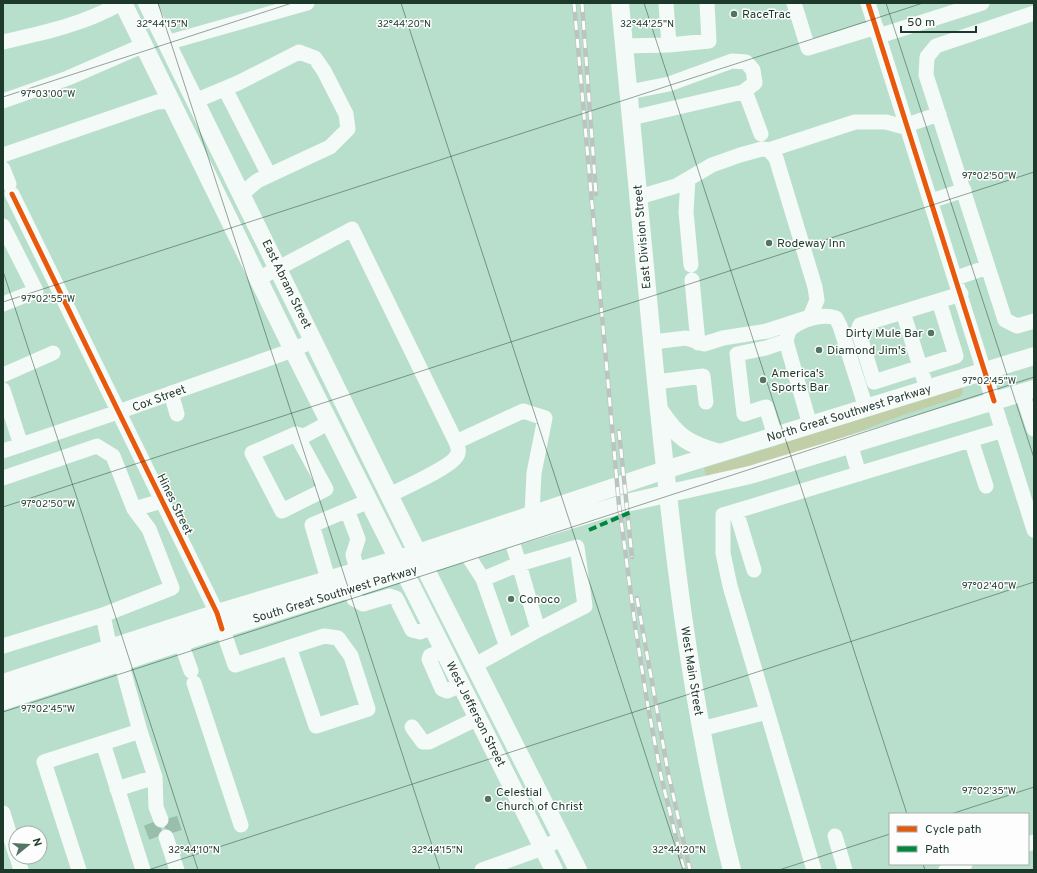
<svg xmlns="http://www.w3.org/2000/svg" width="1037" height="873" font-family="Overpass,sans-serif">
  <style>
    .green { fill: #c1cfa9 }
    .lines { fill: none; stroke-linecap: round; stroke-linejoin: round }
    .minor-tunnel { stroke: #99beab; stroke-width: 15; stroke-dasharray: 15 8; stroke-linecap: butt }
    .minor { stroke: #f4faf7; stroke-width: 15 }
    .major { stroke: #f4faf7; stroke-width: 18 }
    .rail-casing { stroke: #bac5bf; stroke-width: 4.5 }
    .rail { stroke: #fdfdfd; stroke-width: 3; stroke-dasharray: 9; stroke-linecap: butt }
    .quiet { stroke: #00873e; stroke-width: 4; stroke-dasharray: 8 4; stroke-linecap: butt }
    .cycleway-casing { stroke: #fdfdfd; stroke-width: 8 }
    .cycleway { stroke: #e8590c; stroke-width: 5 }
    .ticks { fill: none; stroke: #1c392b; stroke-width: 1; stroke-opacity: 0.45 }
    .poi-dot { fill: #537363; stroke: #fdfdfd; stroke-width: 1.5 }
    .labels { text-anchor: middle; stroke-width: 3; stroke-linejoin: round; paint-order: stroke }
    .poi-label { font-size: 12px; fill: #1c392b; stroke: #fdfdfd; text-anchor: start }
    .street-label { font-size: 12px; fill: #1c392b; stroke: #fdfdfd }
    .ticks-label { font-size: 10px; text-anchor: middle; fill: #1c392b; stroke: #fdfdfd; stroke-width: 3; stroke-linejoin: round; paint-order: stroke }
  </style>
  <rect width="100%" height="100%" fill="#b8dfcb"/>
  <path class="green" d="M 962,387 L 963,392 L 960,397 L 903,415 L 834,441 L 763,463 L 706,476 L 704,468 L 779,445 L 837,421 Z"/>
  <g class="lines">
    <path class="minor-tunnel" d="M 170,818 L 175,834
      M 151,823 L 157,839"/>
    <path class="minor" d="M 794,3 L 808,48 L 876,27
      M 868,3 L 1034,530
      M 1034,13 L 936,46 L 927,57 L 926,75 L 1005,320 L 1017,326 L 1034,321
      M 879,36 L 982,3
      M 3,42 C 43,33 85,24 121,3
      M 166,43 L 307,3
      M 669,45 L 709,41 L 707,3
      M 624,46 L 669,45 L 666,3
      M 225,89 L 269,175
      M 745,91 L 761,134
      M 629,92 L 669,84 L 732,61 L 746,62 L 753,70 L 755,83 L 743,92 L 631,118
      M 3,101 L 68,78 L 144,45
      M 195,101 L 238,83 L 299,52 L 315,58 L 324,71 L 346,114 L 348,129 L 330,147 L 257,181 L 242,194
      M 907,125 L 939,114
      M 769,150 L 855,122 L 886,122 L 908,128
      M 3,155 L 157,102 L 171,101
      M 3,169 L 9,184
      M 688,179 L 686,212 L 691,265
      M 12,194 L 217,613 L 235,665 L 324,636 L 338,638 L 351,656 L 368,709 L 316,726 L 289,647
      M 639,197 L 676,186 L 712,165 L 740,155 L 762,149 L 769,150 L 776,158 L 815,287 L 817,300 L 810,317 L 767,331 L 723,338 L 704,344 L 686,338 L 653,342
      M 931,201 L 964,190
      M 3,226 L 36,291 L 3,304
      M 956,278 L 988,267
      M 258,279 L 352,229 L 456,442 L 523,411 L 545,418 L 534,473 L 532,514
      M 692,280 L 698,343
      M 939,301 L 956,356 L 874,382 L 858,330 L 860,325 L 961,294
      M 903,312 L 927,389
      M 3,375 L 53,353
      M 656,382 L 703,376 L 706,402
      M 3,390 L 21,445
      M 171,393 L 177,414
      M 1022,393 L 1034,429
      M 810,425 L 786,341 L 789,330 C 801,320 821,313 836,318 L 840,326 L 866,408
      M 296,434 L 326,489 L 282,511 L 252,453 L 296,434 L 304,436 L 330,422
      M 775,436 L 766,407 L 744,414 L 737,354 L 766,348 L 786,341
      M 971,440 L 986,486
      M 850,443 L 859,474
      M 3,451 L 118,412 L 293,350 L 314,340
      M 3,478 L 97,446 L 113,456 L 134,509 L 149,529 L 172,588 L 103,615
      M 390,495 C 403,488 449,468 456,457 C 460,452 458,447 456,442
      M 134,509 L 162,501
      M 347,510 L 358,539 L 353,555 L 357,570
      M 736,511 L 754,570
      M 511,538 L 519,564 L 577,547 L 585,606 L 538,630
      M 466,553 L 483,579 L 519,564 L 538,630 L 475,665
      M 328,579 L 312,525 L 369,501
      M 483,579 L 507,647
      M 351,588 L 354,599 L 363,604 L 390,596 L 396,598 L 412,630 L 420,632 L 433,627
      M 181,643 L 191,671
      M 3,646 L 103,615 L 110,649
      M 444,650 L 430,656 L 429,659 L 442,689 L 447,691 L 461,685
      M 194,683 L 241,825
      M 412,727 L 423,742 L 429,742 L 478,718
      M 701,729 L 767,712
      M 140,731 L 155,777 L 156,807 L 161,820
      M 103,743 L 143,870
      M 117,789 L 155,777
      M 3,813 L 16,855
      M 835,836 L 845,870
      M 166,837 L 177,870
      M 1028,844 L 1034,842
      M 17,857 L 21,870
      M 79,870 L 44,762 L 140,731 L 121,662
      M 482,870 L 543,848 L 562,838
      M 814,870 L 730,586 L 723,553 L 723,515 L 1003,430
      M 946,870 L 965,864"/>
    <path class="major" d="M 123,3 L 293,350 L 554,870
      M 147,3 L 424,566 L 578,870
      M 620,3 C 631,123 643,242 654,362 C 671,532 689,704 732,870
      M 660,411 C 678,438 688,444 719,453
      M 3,683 L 217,613 L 418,553 L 665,470 L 1034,356
      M 3,701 L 222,629 L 511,538 L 626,503 L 750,475 L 1034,389"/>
    <g class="rail-casing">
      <path id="rail" d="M 574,3 L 619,505 L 635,625 L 647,701 L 661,776 L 684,870
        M 582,3 L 596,194
        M 619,431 L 632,557
        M 637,598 L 668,772 L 690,870"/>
    </g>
    <use href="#rail" class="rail"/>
    <path class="quiet" d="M 589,530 L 631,512"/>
    <g class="cycleway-casing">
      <path id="cycleway" d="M 868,3 L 994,401
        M 12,194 L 217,613 L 222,629"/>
    </g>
    <use href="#cycleway" class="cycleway"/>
  </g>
  <path class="ticks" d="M 158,3 L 440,870M 401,3 L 683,870M 644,3 L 907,814M 886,3 L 1034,458M 3,97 L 292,3M 3,271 L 198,870M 3,302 L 923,3M 3,507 L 1034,172M 3,712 L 1034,377M 951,814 L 1034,787M 923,864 L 925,870M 148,870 L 1034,582M 779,870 L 890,834"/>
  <g class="poi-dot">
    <circle cx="734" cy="14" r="4"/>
    <circle cx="769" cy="243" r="4"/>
    <circle cx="931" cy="333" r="4"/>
    <circle cx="819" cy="350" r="4"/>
    <circle cx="763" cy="380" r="4"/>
    <circle cx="511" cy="599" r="4"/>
    <circle cx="488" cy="799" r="4"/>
  </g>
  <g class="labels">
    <g class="poi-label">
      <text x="742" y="18">RaceTrac</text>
      <text x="777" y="247">Rodeway Inn</text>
      <text x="923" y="337" text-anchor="end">Dirty Mule Bar</text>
      <text x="827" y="354">Diamond Jim's</text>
      <text x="771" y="377">America's<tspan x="771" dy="14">Sports Bar</tspan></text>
      <text x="519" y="603">Conoco</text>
      <text x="496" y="796">Celestial<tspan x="496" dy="14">Church of Christ</tspan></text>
    </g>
    <g class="street-label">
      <text transform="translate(642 237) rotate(-95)" y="4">East Division Street</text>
      <text transform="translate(287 284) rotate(64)" y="4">East Abram Street</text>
      <text transform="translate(159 398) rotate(-20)" y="4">Cox Street</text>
      <text transform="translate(849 413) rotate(-17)" y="4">North Great Southwest Parkway</text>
      <text transform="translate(175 504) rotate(64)" y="4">Hines Street</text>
      <text transform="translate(335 594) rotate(-17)" y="4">South Great Southwest Parkway</text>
      <text transform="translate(692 671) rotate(81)" y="4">West Main Street</text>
      <text transform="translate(476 714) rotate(63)" y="4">West Jefferson Street</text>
    </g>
  </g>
  <g class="ticks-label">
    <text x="162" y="27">32°44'15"N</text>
    <text x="404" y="27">32°44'20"N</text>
    <text x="647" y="27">32°44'25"N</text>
    <text x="48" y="97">97°03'00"W</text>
    <text x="989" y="179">97°02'50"W</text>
    <text x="48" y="302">97°02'55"W</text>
    <text x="989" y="384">97°02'45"W</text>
    <text x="48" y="507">97°02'50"W</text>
    <text x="989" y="589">97°02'40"W</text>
    <text x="48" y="712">97°02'45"W</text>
    <text x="989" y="794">97°02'35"W</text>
    <text x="194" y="853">32°44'10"N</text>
    <text x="437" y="853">32°44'15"N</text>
    <text x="679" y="853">32°44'20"N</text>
  </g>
  <rect width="1037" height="873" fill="none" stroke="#1c392b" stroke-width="8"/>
  <rect x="889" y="813" width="140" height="52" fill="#fdfdfd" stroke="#a3afa9"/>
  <rect x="897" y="826" width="20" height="6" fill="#e8590c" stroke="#a3afa9"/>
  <text x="925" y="833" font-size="12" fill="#1c392b">Cycle path</text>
  <rect x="897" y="846" width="20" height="6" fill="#00873e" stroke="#a3afa9"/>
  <text x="925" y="853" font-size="12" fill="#1c392b">Path</text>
  <g transform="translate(28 845) rotate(72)"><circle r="19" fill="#fdfdfd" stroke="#a3afa9"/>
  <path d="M0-3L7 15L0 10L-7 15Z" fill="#537363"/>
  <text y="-6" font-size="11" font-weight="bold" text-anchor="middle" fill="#1c392b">N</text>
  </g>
  <path d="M901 26v6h75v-6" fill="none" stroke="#1c392b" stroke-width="2"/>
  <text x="907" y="26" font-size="12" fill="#1c392b" stroke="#fdfdfd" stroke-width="3" paint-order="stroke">50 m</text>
</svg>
